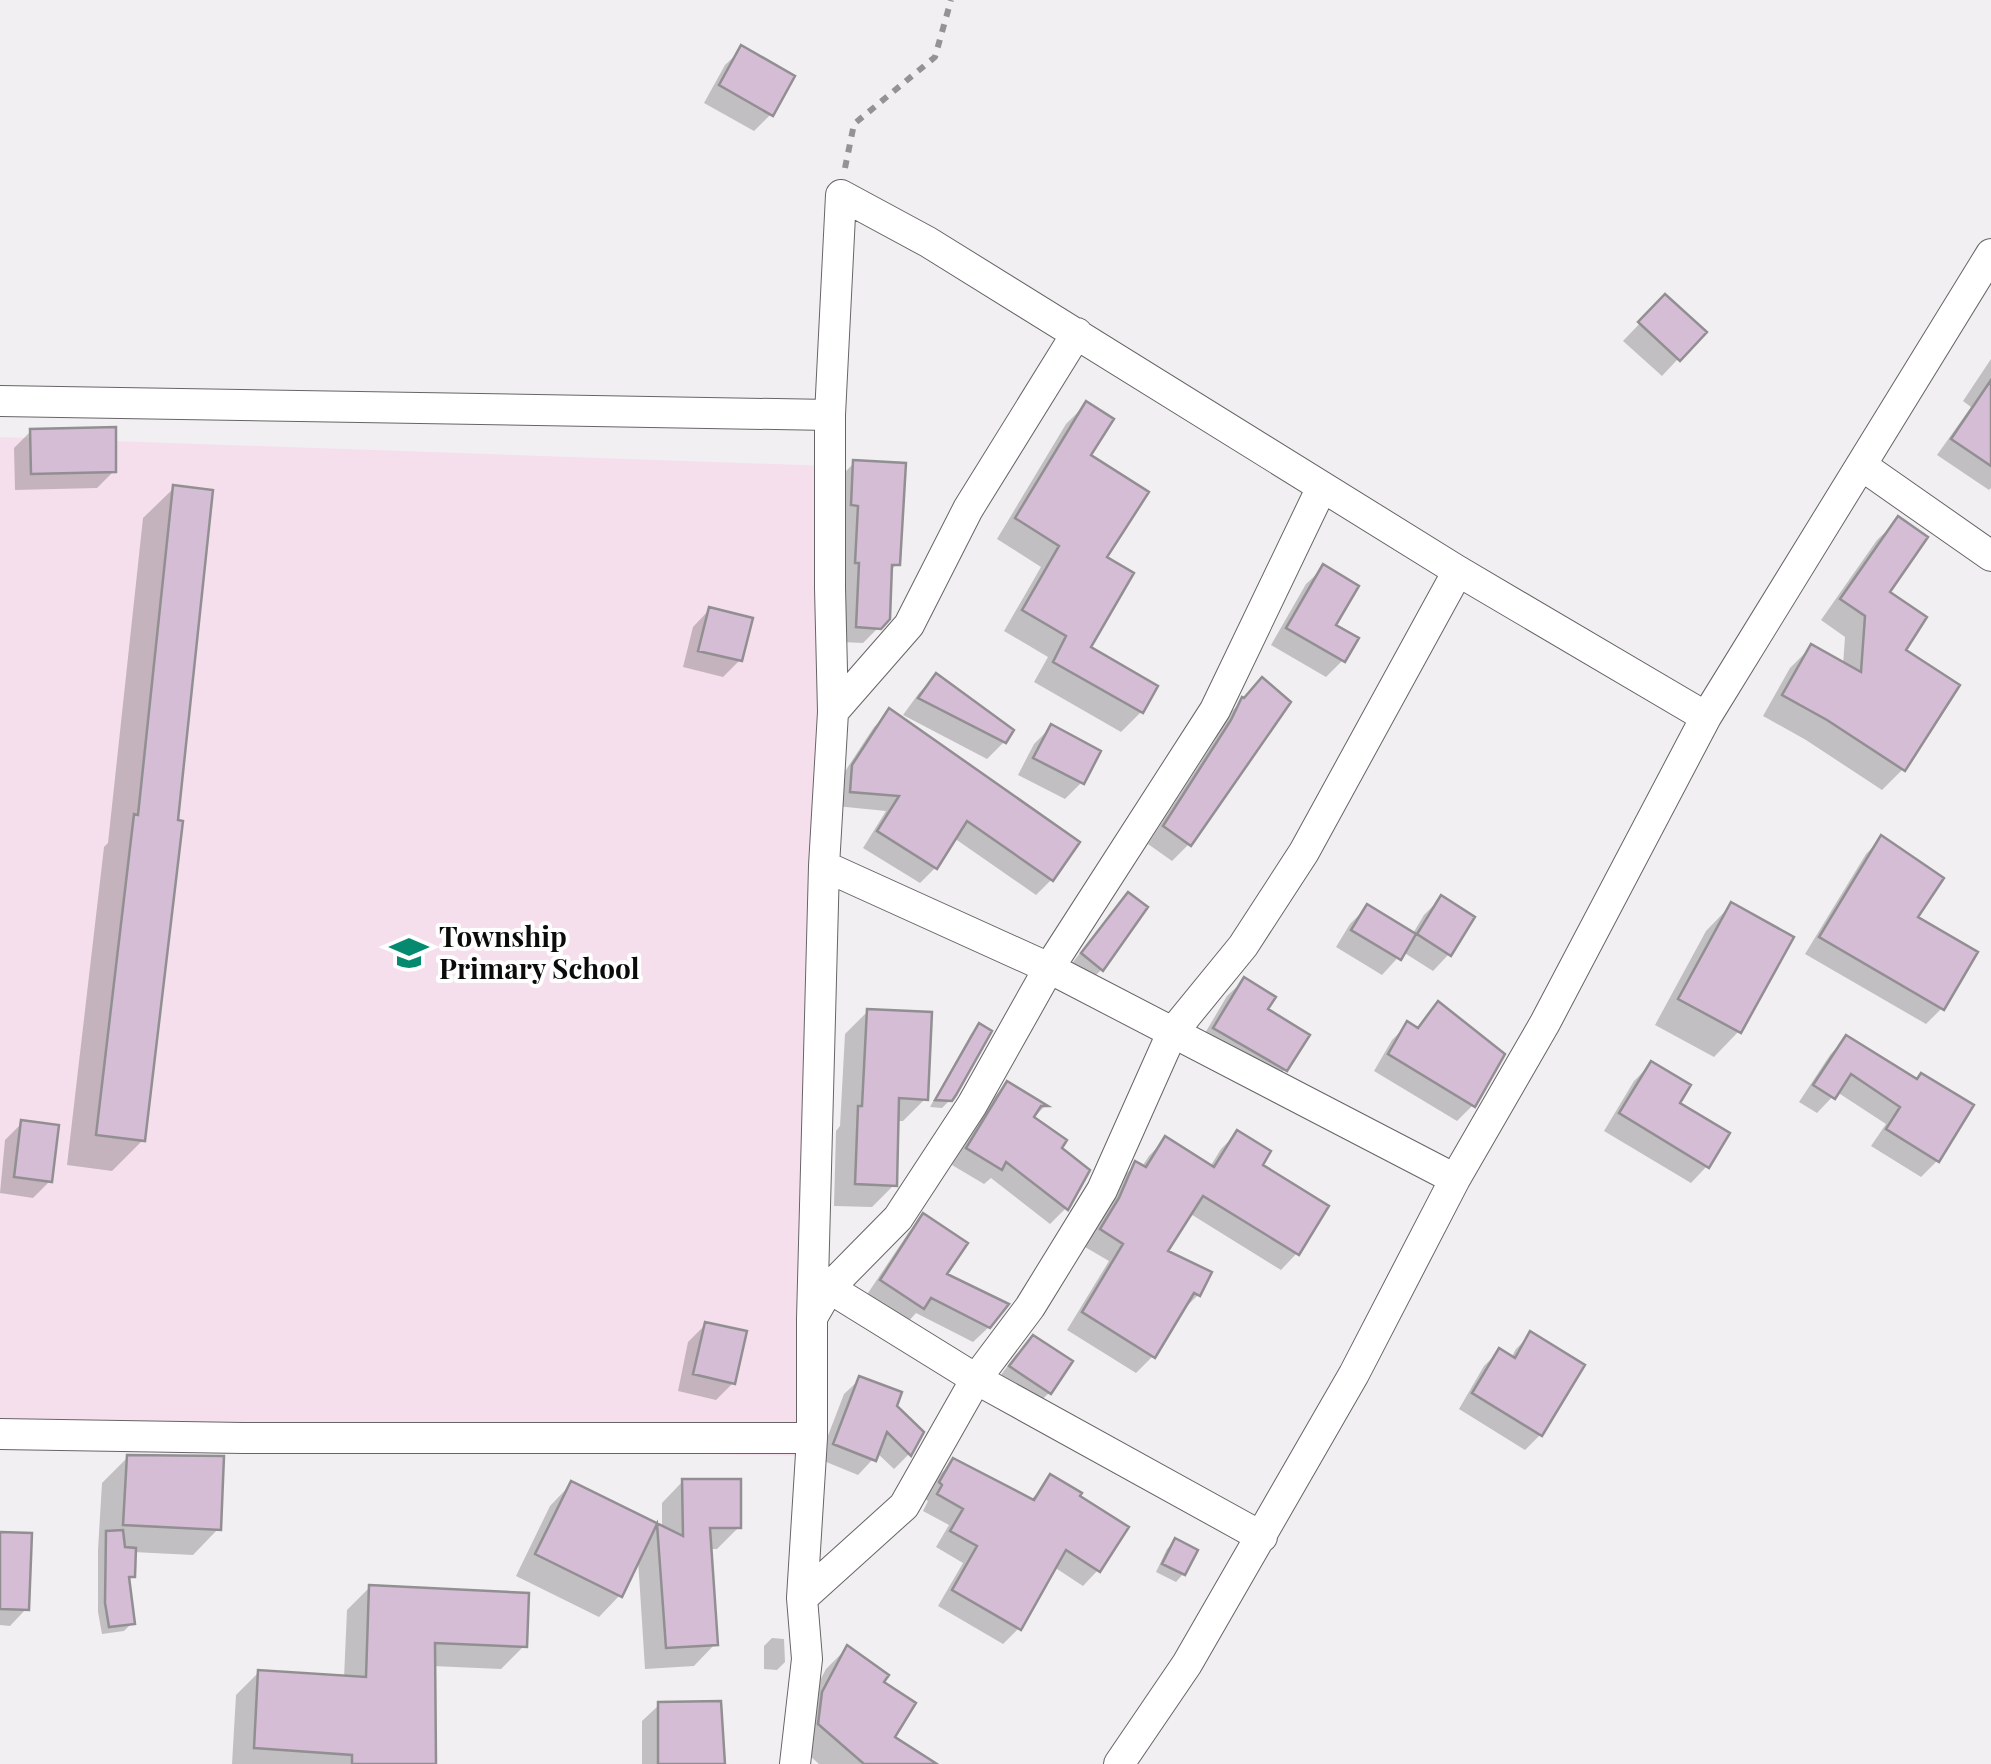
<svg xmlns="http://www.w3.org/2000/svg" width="1991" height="1764" font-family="'Playfair Display',serif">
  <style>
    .education { fill: #f6dfec }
    .shadow { fill: #0003 }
    .building { fill: #d5bdd6; stroke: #928f92; stroke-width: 2.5 }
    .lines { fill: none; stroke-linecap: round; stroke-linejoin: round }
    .minor-casing { stroke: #676467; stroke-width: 32 }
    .path { stroke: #959295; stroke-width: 6; stroke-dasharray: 8 8; stroke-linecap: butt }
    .minor { stroke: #fff; stroke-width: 30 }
    .labels { text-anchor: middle; stroke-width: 8; stroke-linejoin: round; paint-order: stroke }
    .poi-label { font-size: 28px; font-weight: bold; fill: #0c0b0c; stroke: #fff; text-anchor: start }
  </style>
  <rect width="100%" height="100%" fill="#f2eff2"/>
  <path class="education" d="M 0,437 L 830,466 L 804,1456 L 0,1439 Z"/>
  <path class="shadow" d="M 742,49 L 771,114 L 754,131 L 704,103 L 725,65 Z
    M 1665,297 L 1703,332 L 1662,376 L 1623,341 Z
    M 1991,359 L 1991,488 L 1989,490 L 1937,455 L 1971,407 L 1963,401 Z
    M 1086,404 L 1088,456 L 1104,557 L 1087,648 L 1141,712 L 1121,732 L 1034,682 L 1048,657 L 1004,631 L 1041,567 L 997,539 L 1066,424 Z
    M 31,431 L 114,471 L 97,488 L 15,490 L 14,448 Z
    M 854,463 L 897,564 L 889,572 L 879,627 L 863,643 L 842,642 L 845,577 L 841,577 L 839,478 Z
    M 174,488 L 143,1140 L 112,1171 L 67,1165 L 104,847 L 108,843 L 143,518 Z
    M 1898,520 L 1886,593 L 1903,651 L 1903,769 L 1882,790 L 1806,740 L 1763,716 L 1790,668 L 1811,647 L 1843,665 L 1845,637 L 1821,620 L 1877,540 Z
    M 1323,568 L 1333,626 L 1343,660 L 1326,677 L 1271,645 L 1306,584 Z
    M 709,610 L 740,660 L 723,677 L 683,667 L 693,627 Z
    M 936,676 L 1004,742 L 987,759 L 903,715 L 919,693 Z
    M 1262,681 L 1189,844 L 1172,861 L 1148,844 L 1215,740 L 1226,717 Z
    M 890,712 L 1051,880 L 1036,895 L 954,838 L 935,868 L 920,883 L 863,848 L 886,811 L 836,806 L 838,782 L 874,727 Z
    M 1051,727 L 1082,782 L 1065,799 L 1018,775 L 1034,744 Z
    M 1882,838 L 1914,918 L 1942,1008 L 1926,1024 L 1805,954 L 1866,854 Z
    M 1129,895 L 1145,908 L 1101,970 L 1085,986 L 1066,971 L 1112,912 Z
    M 1441,898 L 1449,954 L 1433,971 L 1403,952 L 1382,975 L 1336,947 L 1350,924 L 1367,907 L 1412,935 L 1424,915 Z
    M 1731,905 L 1739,1031 L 1714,1057 L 1655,1025 L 1706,931 Z
    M 1244,980 L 1265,1010 L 1285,1069 L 1269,1086 L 1198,1045 L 1227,996 Z
    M 1439,1005 L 1473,1105 L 1457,1121 L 1374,1071 L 1392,1040 L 1408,1024 L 1416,1029 Z
    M 868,1011 L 925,1099 L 903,1121 L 896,1121 L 894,1185 L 872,1207 L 834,1206 L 836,1131 L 840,1126 L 845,1034 Z
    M 979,1026 L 950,1100 L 942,1108 L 930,1107 L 971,1034 Z
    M 1846,1038 L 1916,1082 L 1970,1106 L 1937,1161 L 1921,1177 L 1871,1146 L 1886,1124 L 1837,1092 L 1817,1113 L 1799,1102 L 1830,1055 Z
    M 1651,1064 L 1676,1104 L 1707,1166 L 1691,1183 L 1604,1131 L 1634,1081 Z
    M 1007,1084 L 1044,1107 L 1032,1119 L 1059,1148 L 1066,1208 L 1050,1224 L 991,1178 L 984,1184 L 952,1165 L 991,1100 Z
    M 22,1123 L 50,1181 L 33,1198 L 0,1193 L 5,1140 Z
    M 1237,1133 L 1259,1166 L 1297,1253 L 1281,1270 L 1189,1213 L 1165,1252 L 1198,1295 L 1182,1311 L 1153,1356 L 1136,1373 L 1067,1330 L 1109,1261 L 1085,1247 L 1103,1217 L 1119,1181 L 1136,1164 L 1141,1168 L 1149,1156 L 1165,1139 L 1210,1167 L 1221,1149 Z
    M 924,1217 L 943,1275 L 989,1327 L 973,1342 L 916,1313 L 907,1323 L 866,1296 L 909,1232 Z
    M 705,1325 L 733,1383 L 716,1400 L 678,1391 L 688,1342 Z
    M 1531,1334 L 1582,1365 L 1540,1435 L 1525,1450 L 1459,1409 L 1484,1366 L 1499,1351 L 1511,1358 L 1516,1349 Z
    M 1033,1338 L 1049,1393 L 1032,1409 L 994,1384 L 1016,1355 Z
    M 860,1379 L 894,1406 L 909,1454 L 894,1469 L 876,1452 L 873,1459 L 858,1475 L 819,1459 L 844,1394 Z
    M 128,1457 L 218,1529 L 193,1555 L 133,1552 L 133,1576 L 127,1582 L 132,1623 L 124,1631 L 102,1634 L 98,1612 L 98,1550 L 102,1483 Z
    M 954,1461 L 1030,1501 L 1051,1478 L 1098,1570 L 1083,1586 L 1054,1567 L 1019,1628 L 1003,1644 L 938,1606 L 963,1563 L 936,1547 L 949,1525 L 923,1511 L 928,1501 L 925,1499 L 938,1476 Z
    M 683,1481 L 739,1527 L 717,1549 L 709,1549 L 715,1644 L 694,1666 L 645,1669 L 638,1559 L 620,1595 L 599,1617 L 516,1576 L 550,1506 L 571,1484 L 662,1528 L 662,1503 Z
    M 0,1534 L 26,1609 L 10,1626 L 0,1625 Z
    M 1175,1541 L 1183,1574 L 1176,1582 L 1156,1572 L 1167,1549 Z
    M 370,1587 L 524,1646 L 501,1669 L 432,1666 L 433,1764 L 232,1764 L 236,1695 L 259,1672 L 344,1678 L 347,1610 Z
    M 772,1638 L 784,1639 L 785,1662 L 777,1670 L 764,1669 L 764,1646 Z
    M 847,1648 L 881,1683 L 892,1738 L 912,1764 L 819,1764 L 799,1746 L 802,1715 L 826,1669 Z
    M 659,1705 L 723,1764 L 642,1764 L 642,1721 Z"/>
  <path class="building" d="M 741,45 L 795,76 L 773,116 L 719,85 Z
    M 1665,294 L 1707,332 L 1680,361 L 1638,322 Z
    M 1991,380 L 1991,466 L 1951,439 Z
    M 1086,401 L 1114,419 L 1091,455 L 1149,492 L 1107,557 L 1134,573 L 1091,647 L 1158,686 L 1143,713 L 1053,662 L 1066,636 L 1022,610 L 1059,546 L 1015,518 Z
    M 116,427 L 116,472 L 31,474 L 30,429 Z
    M 853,460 L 906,463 L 900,565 L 892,565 L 890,619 L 881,629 L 856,627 L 859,563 L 855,563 L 858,506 L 851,505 Z
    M 173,485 L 213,490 L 178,820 L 183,821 L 145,1141 L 96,1135 L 134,814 L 138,815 Z
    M 1898,516 L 1928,537 L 1890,592 L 1927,617 L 1906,650 L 1960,685 L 1905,771 L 1827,720 L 1782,695 L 1811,644 L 1861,672 L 1865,616 L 1840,599 Z
    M 1323,564 L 1359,586 L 1336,625 L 1359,638 L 1345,662 L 1286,628 Z
    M 709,607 L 753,618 L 742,661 L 698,651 Z
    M 936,673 L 1014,730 L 1006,743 L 918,698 Z
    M 1262,677 L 1291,702 L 1191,846 L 1163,826 L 1231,720 L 1242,697 L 1244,698 Z
    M 889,708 L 1080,842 L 1053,881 L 967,821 L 937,869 L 877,831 L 899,796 L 850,792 L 852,765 Z
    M 1051,724 L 1101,751 L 1084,784 L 1033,758 Z
    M 1881,835 L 1944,878 L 1918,917 L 1978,952 L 1944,1010 L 1819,937 Z
    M 1128,892 L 1148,907 L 1103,971 L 1081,953 Z
    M 1441,895 L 1475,917 L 1451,956 L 1417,934 Z
    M 1731,902 L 1794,937 L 1741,1033 L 1678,999 Z
    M 1367,904 L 1416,934 L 1401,960 L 1351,930 Z
    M 1244,977 L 1276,997 L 1268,1009 L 1310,1035 L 1287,1071 L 1213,1028 Z
    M 1438,1001 L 1505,1054 L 1475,1107 L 1388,1054 L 1407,1021 L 1418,1028 Z
    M 867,1009 L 932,1012 L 928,1100 L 899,1098 L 897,1186 L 855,1184 L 858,1106 L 862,1106 Z
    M 979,1023 L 992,1031 L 956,1095 L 952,1101 L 935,1100 Z
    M 1846,1035 L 1917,1079 L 1921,1073 L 1974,1105 L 1939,1162 L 1886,1129 L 1900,1107 L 1851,1074 L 1835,1099 L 1813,1085 Z
    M 1651,1061 L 1691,1085 L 1680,1103 L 1730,1133 L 1709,1168 L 1619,1113 Z
    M 1007,1081 L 1048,1106 L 1041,1106 L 1034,1117 L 1067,1140 L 1062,1148 L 1090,1170 L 1068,1210 L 1006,1162 L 1002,1170 L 966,1148 Z
    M 21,1120 L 59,1125 L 52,1182 L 14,1177 Z
    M 1237,1130 L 1271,1151 L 1263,1165 L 1329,1206 L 1299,1255 L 1203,1196 L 1168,1251 L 1212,1272 L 1200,1296 L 1194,1293 L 1155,1358 L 1082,1312 L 1123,1244 L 1100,1229 L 1119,1198 L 1135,1161 L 1146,1167 L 1165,1136 L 1214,1167 Z
    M 923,1213 L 968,1243 L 947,1274 L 1009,1304 L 990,1328 L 931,1298 L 924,1309 L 880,1280 Z
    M 705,1322 L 747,1331 L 735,1384 L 693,1374 Z
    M 1530,1331 L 1585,1365 L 1542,1436 L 1472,1393 L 1499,1348 L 1515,1358 Z
    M 1033,1335 L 1073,1361 L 1051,1394 L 1009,1366 Z
    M 859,1376 L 902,1392 L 897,1406 L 924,1432 L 911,1456 L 887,1432 L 876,1461 L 833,1444 Z
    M 127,1455 L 224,1456 L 221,1530 L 123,1525 Z
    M 953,1458 L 1034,1500 L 1050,1474 L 1082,1493 L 1080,1496 L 1129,1527 L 1100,1572 L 1066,1550 L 1021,1630 L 952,1590 L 977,1546 L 950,1531 L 963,1509 L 937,1494 L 942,1485 L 939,1482 Z
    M 682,1479 L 741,1479 L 741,1528 L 710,1528 L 718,1645 L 666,1648 L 657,1524 L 622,1597 L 535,1554 L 571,1481 L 683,1536 Z
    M 123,1530 L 125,1547 L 136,1548 L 135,1577 L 129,1577 L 135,1624 L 109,1627 L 105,1603 L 106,1531 Z
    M 0,1532 L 32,1533 L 29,1610 L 0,1609 Z
    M 1175,1538 L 1198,1550 L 1185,1575 L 1162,1564 Z
    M 369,1585 L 529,1593 L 527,1647 L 435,1643 L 436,1764 L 352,1764 L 352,1755 L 254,1748 L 258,1670 L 366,1677 Z
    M 847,1645 L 889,1675 L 884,1682 L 916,1703 L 895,1737 L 937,1764 L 864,1764 L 818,1724 L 822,1692 Z
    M 721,1701 L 725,1764 L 658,1764 L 658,1702 Z"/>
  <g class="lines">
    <g class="minor-casing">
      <path id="minor" d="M 0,401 L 830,415
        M 1861,465 L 1991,556
        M 833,712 L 909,625 L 968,509 L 1077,333
        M 824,866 L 1049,968 L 1455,1179
        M 829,1288 L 976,1379 L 1262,1537
        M 813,1316 L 829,1288 L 898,1218 L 972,1105 L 1049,968 L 1215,710 L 1322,487
        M 0,1434 L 243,1438 L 812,1438
        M 802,1598 L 904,1506 L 976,1379 L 1030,1307 L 1102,1190 L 1172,1033 L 1243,946 L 1304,852 L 1458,571
        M 795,1764 L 807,1659 L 802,1598 L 812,1438 L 812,1319 L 824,866 L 833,712 L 830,588 L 830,415 L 841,195 L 928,242 L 1458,571 L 1706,717
        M 1119,1764 L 1187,1664 L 1354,1374 L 1455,1179 L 1545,1023 L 1706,717 L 1991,254"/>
    </g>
    <path class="path" d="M 845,168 L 854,124 L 935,57 L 951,0"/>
    <use href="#minor" class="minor"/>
  </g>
  <defs>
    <g id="school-bare" transform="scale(3)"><path d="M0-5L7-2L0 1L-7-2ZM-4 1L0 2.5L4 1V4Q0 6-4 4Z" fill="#068a6f" stroke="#fff" stroke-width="2.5" paint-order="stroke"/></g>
  </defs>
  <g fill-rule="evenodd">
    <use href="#school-bare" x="409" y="953"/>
  </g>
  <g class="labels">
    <g class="poi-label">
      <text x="439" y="947">Township<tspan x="439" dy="32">Primary School</tspan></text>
    </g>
  </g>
</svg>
